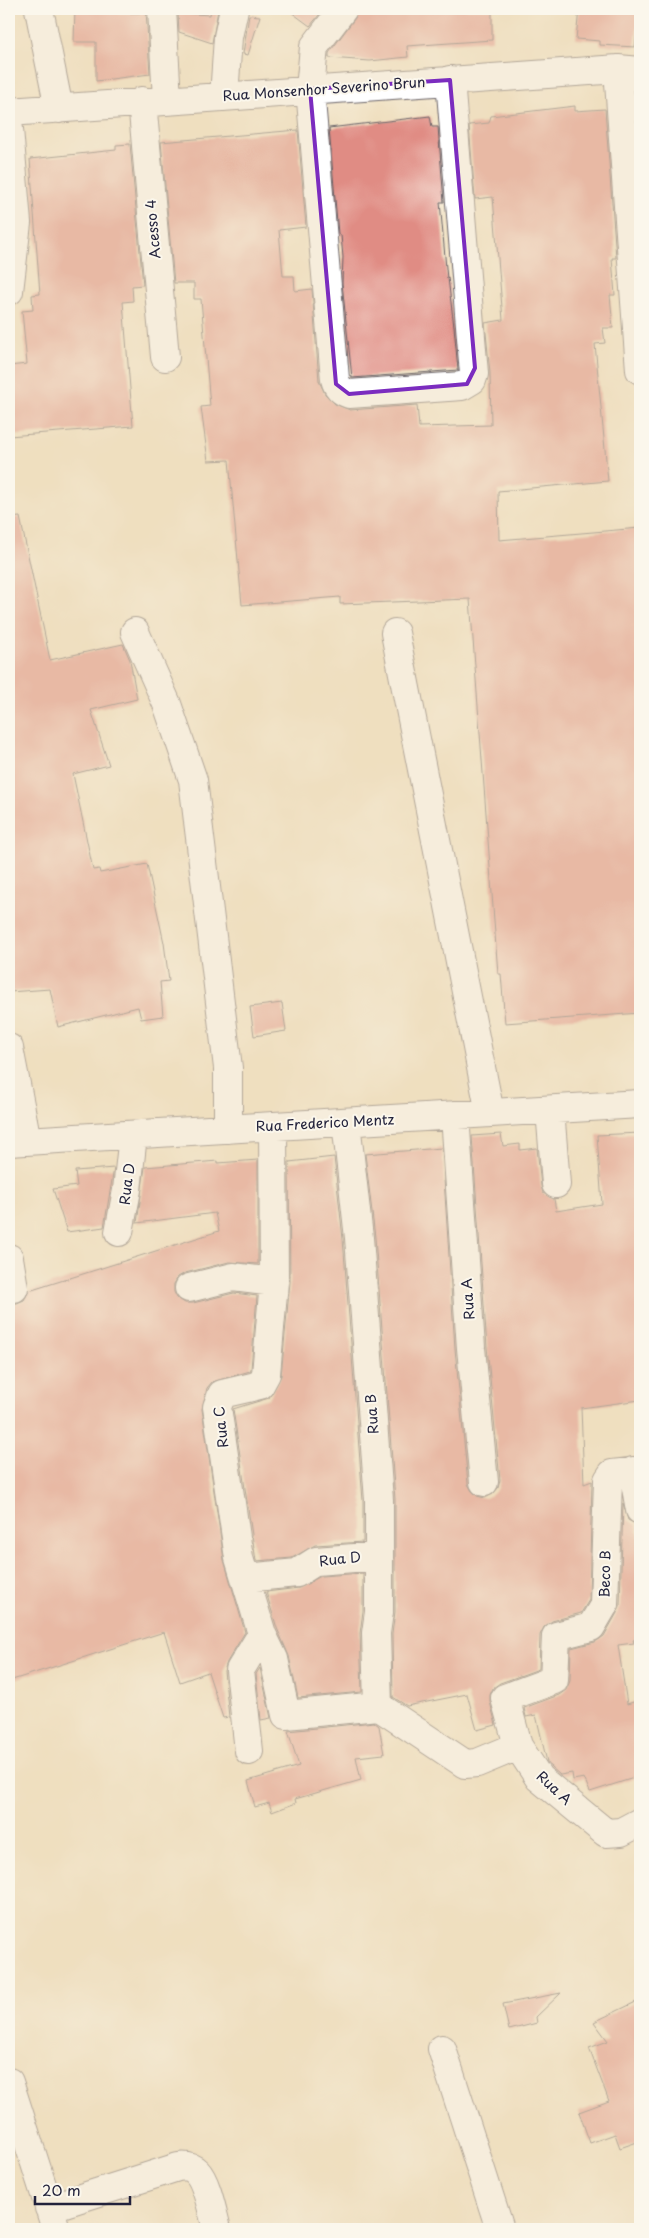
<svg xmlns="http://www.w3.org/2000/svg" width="649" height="2238" font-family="'Playpen Sans',sans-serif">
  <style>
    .building { fill: #e08c84 }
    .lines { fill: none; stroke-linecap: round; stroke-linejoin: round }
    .minor-casing { stroke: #6a6469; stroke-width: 30 }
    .minor { stroke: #fff; stroke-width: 28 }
    .marked { fill: none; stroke: #7b2cbf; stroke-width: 4; stroke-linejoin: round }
    .labels { text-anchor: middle; stroke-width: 4; stroke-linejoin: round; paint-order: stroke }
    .street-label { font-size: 14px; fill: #22223b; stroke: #fbf7ec }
  </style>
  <rect width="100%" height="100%" fill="#fbf7ec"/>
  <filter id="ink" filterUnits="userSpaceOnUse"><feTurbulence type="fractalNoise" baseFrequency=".02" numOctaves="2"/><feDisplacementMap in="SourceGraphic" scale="10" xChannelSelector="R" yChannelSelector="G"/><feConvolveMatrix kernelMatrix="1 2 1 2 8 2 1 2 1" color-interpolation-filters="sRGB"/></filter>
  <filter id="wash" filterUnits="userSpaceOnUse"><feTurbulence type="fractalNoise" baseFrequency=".0096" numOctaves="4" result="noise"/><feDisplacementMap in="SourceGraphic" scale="20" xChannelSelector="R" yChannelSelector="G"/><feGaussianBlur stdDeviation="1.12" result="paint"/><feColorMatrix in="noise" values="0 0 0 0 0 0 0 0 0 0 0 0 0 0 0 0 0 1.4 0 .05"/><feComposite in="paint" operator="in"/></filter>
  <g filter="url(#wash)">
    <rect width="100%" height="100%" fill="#efdfbf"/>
    <g id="blocks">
      <path class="building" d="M 75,9 L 118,9 L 118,13 L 140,13 L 140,11 L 146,11 L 150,74 L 96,81 L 96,42 L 74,42 Z
        M 211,9 L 218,10 L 212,43 L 179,32 L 178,13 L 210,15 Z
        M 287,9 L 324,9 L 310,26 Z
        M 358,9 L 492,9 L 492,40 L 407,46 L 408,57 L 370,61 L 329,58 L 329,53 L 355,18 Z
        M 579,9 L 640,9 L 635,47 L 600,45 L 600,41 L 576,39 Z
        M 249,15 L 260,16 L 248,55 L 243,54 Z
        M 575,106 L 575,111 L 605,109 L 616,258 L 612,258 L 615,295 L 610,295 L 613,328 L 603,328 L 605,343 L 595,344 L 608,481 L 498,491 L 499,540 L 640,528 L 640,1013 L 505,1023 L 501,974 L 498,974 L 470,599 L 340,604 L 340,597 L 242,605 L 229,460 L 208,461 L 201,407 L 210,406 L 201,299 L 194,299 L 194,283 L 174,283 L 161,142 L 298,130 L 306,227 L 279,230 L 283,276 L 294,276 L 295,291 L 312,289 L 319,381 L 325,394 L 335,404 L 350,410 L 417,405 L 419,427 L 491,425 L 490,373 L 485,323 L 503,320 L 493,197 L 475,199 L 469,125 L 489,123 L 491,116 Z
        M 636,107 L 640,108 L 640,159 Z
        M 430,116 L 432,127 L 438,127 L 444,202 L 440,202 L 447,279 L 448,278 L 454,327 L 458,370 L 352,378 L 342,283 L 343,257 L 341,235 L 338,234 L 329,128 Z
        M 130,144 L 143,285 L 132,286 L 133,301 L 123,302 L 133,426 L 9,436 L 9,366 L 27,364 L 22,311 L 33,310 L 32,295 L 40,294 L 30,159 L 116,150 L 116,145 Z
        M 20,517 L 50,660 L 123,644 L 130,660 L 137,699 L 91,710 L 109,765 L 73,774 L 93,870 L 99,869 L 100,873 L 147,864 L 164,943 L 169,981 L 160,982 L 163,1016 L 141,1019 L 138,1007 L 58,1027 L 50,989 L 9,992 L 9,518 Z
        M 282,1003 L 286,1031 L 254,1036 L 250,1007 Z
        M 640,1133 L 640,1400 L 581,1408 L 584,1484 L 592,1481 L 589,1600 L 581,1613 L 552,1621 L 544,1627 L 540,1635 L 539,1669 L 500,1683 L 493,1688 L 490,1695 L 490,1702 L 496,1725 L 477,1730 L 467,1694 L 407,1706 L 393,1697 L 392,1634 L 395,1612 L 395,1499 L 375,1237 L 365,1154 L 442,1148 L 455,1349 L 468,1484 L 472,1491 L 477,1496 L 485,1498 L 493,1494 L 498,1488 L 500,1480 L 487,1347 L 472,1136 L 501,1134 L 503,1146 L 520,1144 L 520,1150 L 537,1148 L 541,1186 L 543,1193 L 554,1199 L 556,1211 L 602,1204 L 597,1135 Z
        M 334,1157 L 343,1239 L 363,1501 L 363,1542 L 315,1545 L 292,1558 L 256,1561 L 233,1409 L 269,1398 L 281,1376 L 290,1282 L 289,1162 Z
        M 258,1160 L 258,1264 L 229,1262 L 185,1273 L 178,1277 L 174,1284 L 174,1292 L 177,1298 L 185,1303 L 193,1303 L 234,1293 L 257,1296 L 251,1369 L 250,1371 L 212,1382 L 207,1388 L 202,1409 L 224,1560 L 245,1632 L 227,1662 L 224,1671 L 229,1717 L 223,1718 L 208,1672 L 180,1682 L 164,1632 L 9,1681 L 9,1303 L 17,1303 L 24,1300 L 29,1291 L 219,1231 L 215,1213 L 137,1223 L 145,1167 L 218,1161 L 218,1163 Z
        M 114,1168 L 104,1227 L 67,1232 L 53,1189 L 77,1186 L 75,1171 Z
        M 623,1503 L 628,1520 L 637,1525 L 640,1543 L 640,1639 L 633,1640 L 634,1643 L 618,1645 L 627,1704 L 640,1700 L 640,1776 L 590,1792 L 584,1778 L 573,1780 L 572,1773 L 560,1775 L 551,1767 L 547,1762 L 536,1715 L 526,1717 L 524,1708 L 559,1695 L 566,1690 L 570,1681 L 571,1648 L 595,1642 L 604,1636 L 617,1613 L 620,1606 Z
        M 363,1573 L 363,1611 L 360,1633 L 362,1692 L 298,1698 L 289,1656 L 277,1628 L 266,1592 L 299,1588 L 321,1576 Z
        M 260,1668 L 271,1718 L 261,1720 L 256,1674 Z
        M 374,1722 L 379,1726 L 384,1754 L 356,1757 L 361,1780 L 295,1799 L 296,1803 L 272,1812 L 269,1803 L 255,1807 L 248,1781 L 299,1766 L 288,1731 Z
        M 561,1993 L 536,2017 L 537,2023 L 509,2030 L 503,2004 Z
        M 640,2000 L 640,2141 L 620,2148 L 615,2134 L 590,2143 L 579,2112 L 609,2101 L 589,2048 L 608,2041 L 594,2022 Z"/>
    </g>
  </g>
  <g filter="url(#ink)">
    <use href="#blocks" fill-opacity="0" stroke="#6a6469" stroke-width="1"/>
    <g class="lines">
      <g class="minor-casing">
        <path id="minor" d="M 39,9 L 59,109
          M 162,9 L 167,100
          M 343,9 L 314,47 L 310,89 L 335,379 C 337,387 341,391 349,394 L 462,386 L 472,380 L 474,374 L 450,80
          M 618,69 L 640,370
          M 224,97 L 228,37 L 234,9
          M 142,101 L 165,357
          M 9,112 L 618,69 L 640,71
          M 9,129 L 17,223 L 9,291
          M 135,632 L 167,704 L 193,780 L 228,1068 L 228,1129
          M 395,633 L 490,1113
          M 9,1048 L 27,1141
          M 550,1110 L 556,1184
          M 455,1115 L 471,1348 L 484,1482
          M 346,1122 L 359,1238 L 379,1500 L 379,1612 L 376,1633 L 378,1706
          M 9,1142 L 640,1104
          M 119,1232 L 127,1190 L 133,1135
          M 9,1258 L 14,1288
          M 189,1288 L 233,1277 L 274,1282
          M 633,1471 L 640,1510
          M 640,1471 L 612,1474 L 608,1480 L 604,1605 L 591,1627 L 556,1636 L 554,1680 L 505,1698 L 518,1746 L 539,1778 L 606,1833 L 621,1832 L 640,1822
          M 245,1578 L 297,1573 L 316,1561 L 379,1556
          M 262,1634 L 274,1659 L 286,1715 L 378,1706 L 465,1764 L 477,1763 L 518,1746
          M 249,1751 L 240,1670 L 262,1634 L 239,1558 L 217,1407 L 222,1394 L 260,1385 L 266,1374 L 274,1282 L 273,1126
          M 442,2049 L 500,2229
          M 9,2082 L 56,2229
          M 49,2208 L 178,2167 C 185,2166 191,2166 197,2172 C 207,2182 213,2215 217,2229"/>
      </g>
      <use href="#minor" class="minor"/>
    </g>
  </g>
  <path d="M0 0H649V2238H0ZM 450,80 L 475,368 L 467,384 L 349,394 L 336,384 L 310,89 Z" fill="#efdfbf" fill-opacity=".55" fill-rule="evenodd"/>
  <path class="marked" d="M 450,80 L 475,368 L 467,384 L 349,394 L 336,384 L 310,89 Z"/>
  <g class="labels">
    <g class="street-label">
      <text transform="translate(324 89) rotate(-4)" y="5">Rua Monsenhor Severino Brun</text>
      <text transform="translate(153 229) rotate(-95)" y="5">Acesso 4</text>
      <text transform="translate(325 1123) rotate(-3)" y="5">Rua Frederico Mentz</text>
      <text transform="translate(127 1184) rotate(-83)" y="5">Rua D</text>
      <text transform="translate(468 1299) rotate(-94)" y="5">Rua A</text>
      <text transform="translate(372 1414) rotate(-94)" y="5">Rua B</text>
      <text transform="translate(221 1427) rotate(-96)" y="5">Rua C</text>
      <text transform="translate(340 1559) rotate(-7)" y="5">Rua D</text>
      <text transform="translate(605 1574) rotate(-89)" y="5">Beco B</text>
      <text transform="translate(554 1788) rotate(43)" y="5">Rua A</text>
    </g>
  </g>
  <rect width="649" height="2238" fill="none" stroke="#fbf7ec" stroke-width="30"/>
  <path d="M35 2196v8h95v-8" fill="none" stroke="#22223b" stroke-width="2.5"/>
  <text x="42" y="2196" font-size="15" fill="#22223b" stroke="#fbf7ec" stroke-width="4" paint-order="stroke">20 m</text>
</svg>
